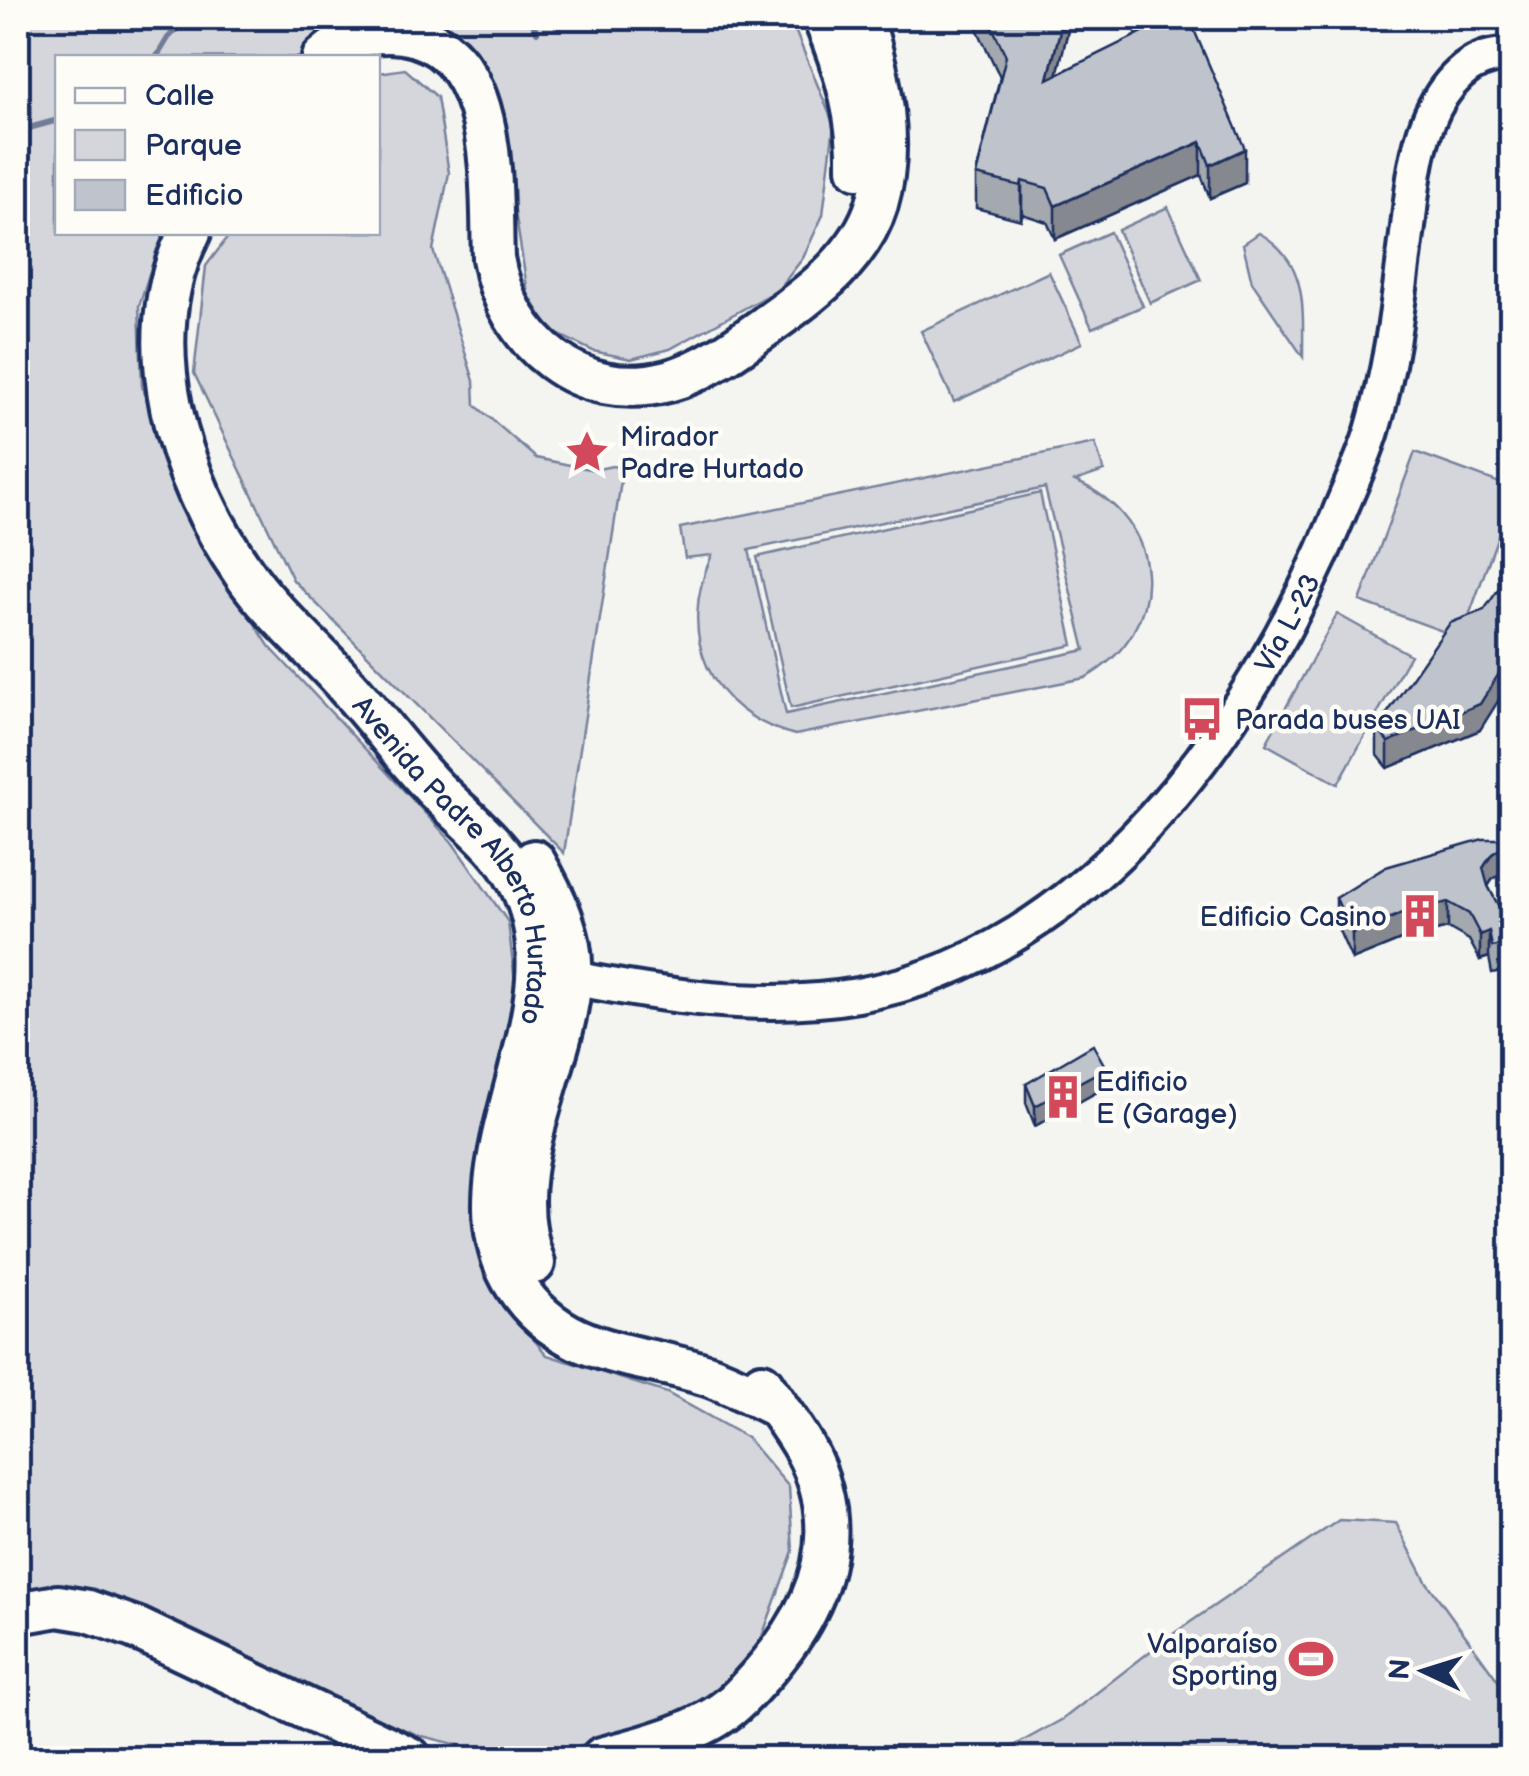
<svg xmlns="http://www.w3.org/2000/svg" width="1529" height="1776" font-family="'Balsamiq Sans',sans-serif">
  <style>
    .green { fill: #d4d6db; stroke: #78829c; stroke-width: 2.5; fill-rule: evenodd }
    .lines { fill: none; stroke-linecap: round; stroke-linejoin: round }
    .stream { stroke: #717c98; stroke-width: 6 }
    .minor-casing { stroke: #1b2f5e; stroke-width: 40 }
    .major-casing { stroke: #1b2f5e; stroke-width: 48 }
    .minor { stroke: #fdfcf7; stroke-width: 32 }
    .major { stroke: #fdfcf7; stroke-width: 40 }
    .wall { fill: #a4a8af; stroke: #1b2f5e; stroke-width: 2.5 }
    .shaded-wall { fill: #86888f; stroke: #1b2f5e; stroke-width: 2.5 }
    .building { fill: #bfc3cc; stroke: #1b2f5e; stroke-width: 2.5 }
    .labels { text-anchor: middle; stroke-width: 9; stroke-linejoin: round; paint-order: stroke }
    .poi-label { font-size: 28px; fill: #1b2f5e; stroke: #fdfcf7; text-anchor: start }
    .street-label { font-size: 28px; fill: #1b2f5e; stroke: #fdfcf7 }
  </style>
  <rect width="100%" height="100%" fill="#f4f4f1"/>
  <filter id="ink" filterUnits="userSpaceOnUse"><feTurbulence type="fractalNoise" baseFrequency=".01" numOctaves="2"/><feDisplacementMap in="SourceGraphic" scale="20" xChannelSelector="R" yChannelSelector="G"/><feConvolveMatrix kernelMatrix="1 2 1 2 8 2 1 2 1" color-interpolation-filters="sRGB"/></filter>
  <g filter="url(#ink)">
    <path class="green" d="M 18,18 L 374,18 L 308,57 L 58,58 L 58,232 L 166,233 L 157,249 L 139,306 L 142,386 L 185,512 L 269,646 L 452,842 L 508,922 L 515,982 L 516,1054 L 489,1252 L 515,1318 L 547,1355 L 667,1393 L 746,1437 L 789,1487 L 793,1551 L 755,1656 L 702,1705 L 557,1753 L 491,1753 L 418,1735 L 49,1587 L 18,1594 Z
      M 410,18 L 790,18 L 834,125 L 823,215 L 803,258 L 778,290 L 670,349 L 631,359 L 593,351 L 551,331 L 528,294 L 496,90 L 467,40 Z
      M 405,69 L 437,97 L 449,173 L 433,250 L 474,381 L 475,405 L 536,458 L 594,470 L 612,466 L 623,468 L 564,853 L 293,580 L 194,373 L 206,266 L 231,233 L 378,232 L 378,73 Z
      M 1168,207 L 1201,280 L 1150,303 L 1118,230 Z
      M 1110,232 L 1143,306 L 1092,328 L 1059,255 Z
      M 1259,233 C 1308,260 1303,307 1303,357 L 1252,282 L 1243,244 Z
      M 1049,272 L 1082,343 L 954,402 L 921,331 Z
      M 1095,443 L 1104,471 L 1075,481 C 1167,520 1172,629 1085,678 L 795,735 C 709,713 675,635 712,555 L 685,558 L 680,528 ZM 1045,488 L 1085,650 L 786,714 L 749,550 Z
      M 1415,452 L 1511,487 L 1511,500 L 1461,638 L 1360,601 Z
      M 1040,493 L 1073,645 L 791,708 L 757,557 Z
      M 1337,614 L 1410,655 L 1338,784 L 1266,744 Z
      M 1339,1520 L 1396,1523 L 1426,1581 L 1499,1682 L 1511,1690 L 1511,1758 L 992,1758 L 1063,1719 L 1170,1636 Z"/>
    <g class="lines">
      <path class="stream" d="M 530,18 L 537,32
        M 156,58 L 168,38 L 187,18
        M 18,131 L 58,120"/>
      <g class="minor-casing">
        <g id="minor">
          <path id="s1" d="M 551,968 L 561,976 C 658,995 760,1012 858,995 C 1091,954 1254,721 1338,516 C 1349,488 1363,460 1372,431 C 1392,365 1399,295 1408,227 C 1412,192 1415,155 1428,122 C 1442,87 1470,51 1512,56"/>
        </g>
      </g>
      <g class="major-casing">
        <g id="major">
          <path d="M 824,18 C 844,65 860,116 858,168"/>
          <path d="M 323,58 C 345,38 373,29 402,33 C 501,48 490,184 493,258 C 507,342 580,404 668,381 C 706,371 741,344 773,321 C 815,291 861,256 877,204 C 895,144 880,76 862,18"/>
          <path id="s2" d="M 190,232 C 134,341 178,479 244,573 C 272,614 313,647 346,685 C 376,718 403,755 434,788 C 464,819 499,843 519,882 C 587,1010 441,1170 516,1286 C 562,1357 635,1352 707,1375 C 731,1383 753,1395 776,1406"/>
          <path d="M 534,1263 C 497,1169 564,1071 571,977 C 574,937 554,895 534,861"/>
          <path d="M 18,1613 L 58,1606 L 88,1611 L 136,1628 L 410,1758"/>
          <path d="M 602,1758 C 638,1749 676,1739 709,1721 C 731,1709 744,1694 760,1676 C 807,1624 840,1561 821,1490 C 811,1448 784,1419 762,1384"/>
        </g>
      </g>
      <use href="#minor" class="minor"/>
      <use href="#major" class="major"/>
    </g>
    <path class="wall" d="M 972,18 L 1071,18 L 1057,74 L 1137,35 L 1129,18 L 1189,18 L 1245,183 L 1210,198 L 1201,175 L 1055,239 L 1047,222 L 1022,214 L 1021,220 L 976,208 L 976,175 L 1000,77 Z
      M 1377,728 L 1480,730 L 1388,768 L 1377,754 Z
      M 1512,745 L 1512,838 L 1510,799 L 1510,754 Z
      M 1492,880 L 1488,886 L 1498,905 L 1512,896 L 1512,969 L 1492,973 L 1489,957 L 1480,960 L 1469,940 L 1448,928 L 1403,939 L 1352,960 L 1336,924 L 1336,898 Z
      M 1026,1084 L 1106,1087 L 1035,1126 L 1026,1103 Z"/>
    <path class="shaded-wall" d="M 1063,18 L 1071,18 L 1048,112 L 1048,79 Z
      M 1201,142 L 1201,175 L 1055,239 L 1055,206 Z
      M 1245,149 L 1245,183 L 1210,198 L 1210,165 Z
      M 1022,181 L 1022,214 L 1021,220 L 1021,186 Z
      M 1512,653 L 1512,679 L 1480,730 L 1388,768 L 1388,742 Z
      M 1512,841 L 1512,867 L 1492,880 L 1483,894 L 1483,868 L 1492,854 Z
      M 1448,902 L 1448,928 L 1403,939 L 1352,960 L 1352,934 L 1403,913 Z
      M 1489,931 L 1489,957 L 1480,960 L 1480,935 Z
      M 1106,1068 L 1106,1087 L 1035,1126 L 1035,1106 Z"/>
    <path class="building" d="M 988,18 L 1063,18 L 1048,79 L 1149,29 L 1144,18 L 1189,18 L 1245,149 L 1210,165 L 1201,142 L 1055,206 L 1047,188 L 1022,181 L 1021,186 L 976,175 L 1006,56 Z
      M 1512,570 L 1512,653 L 1480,704 L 1388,742 L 1377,728 L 1450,623 L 1484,610 Z
      M 1512,745 L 1512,792 L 1510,754 Z
      M 1483,839 L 1512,839 L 1512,841 L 1492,854 L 1483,868 L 1488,886 L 1498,905 L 1512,896 L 1512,943 L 1492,947 L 1489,931 L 1480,935 L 1469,914 L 1448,902 L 1403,913 L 1352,934 L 1336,898 L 1386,867 Z
      M 1093,1045 L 1106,1068 L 1035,1106 L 1026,1084 Z"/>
  </g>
  <defs>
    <g id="sight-bare" transform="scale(3.45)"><path d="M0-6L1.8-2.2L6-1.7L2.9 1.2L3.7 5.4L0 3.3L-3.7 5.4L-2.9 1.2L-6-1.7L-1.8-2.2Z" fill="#d1495b" stroke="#fdfcf7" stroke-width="2.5" paint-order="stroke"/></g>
    <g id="bus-bare" transform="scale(3.45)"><path d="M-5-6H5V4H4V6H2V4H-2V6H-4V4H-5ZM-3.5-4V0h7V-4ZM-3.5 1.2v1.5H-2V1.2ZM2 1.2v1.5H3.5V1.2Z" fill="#d1495b" stroke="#fdfcf7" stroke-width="2.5" paint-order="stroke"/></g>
    <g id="building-bare" transform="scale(3.45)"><path d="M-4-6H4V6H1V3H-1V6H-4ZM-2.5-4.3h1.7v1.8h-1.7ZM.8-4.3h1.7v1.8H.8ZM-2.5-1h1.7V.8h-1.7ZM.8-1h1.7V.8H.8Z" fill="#d1495b" stroke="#fdfcf7" stroke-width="2.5" paint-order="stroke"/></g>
    <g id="stadium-bare" transform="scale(3.45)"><path d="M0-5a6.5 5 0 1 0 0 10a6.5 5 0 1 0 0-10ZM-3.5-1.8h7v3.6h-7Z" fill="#d1495b" stroke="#fdfcf7" stroke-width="2.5" paint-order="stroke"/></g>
  </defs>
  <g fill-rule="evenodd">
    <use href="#sight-bare" x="587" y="452"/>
    <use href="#bus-bare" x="1202" y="719"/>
    <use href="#building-bare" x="1420" y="916"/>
    <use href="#building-bare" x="1063" y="1097"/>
    <use href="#stadium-bare" x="1311" y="1659"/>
  </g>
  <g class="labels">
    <g class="poi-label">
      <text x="620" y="446">Mirador<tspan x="620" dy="32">Padre Hurtado</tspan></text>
      <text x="1235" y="729">Parada buses UAI</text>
      <text x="1387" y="926" text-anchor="end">Edificio Casino</text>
      <text x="1096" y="1091">Edificio<tspan x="1096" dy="32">E (Garage)</tspan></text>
      <text x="1278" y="1653" text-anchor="end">Valparaíso<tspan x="1278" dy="32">Sporting</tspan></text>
    </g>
    <g class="street-label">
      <text dy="10" stroke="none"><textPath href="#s1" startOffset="900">Vía L-23</textPath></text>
      <text dy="10" stroke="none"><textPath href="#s2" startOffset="728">Avenida Padre Alberto Hurtado</textPath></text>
    </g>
  </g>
  <rect width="1529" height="1776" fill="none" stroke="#fdfcf7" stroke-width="60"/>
  <rect x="30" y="30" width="1469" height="1716" fill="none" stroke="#1b2f5e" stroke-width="4" filter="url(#ink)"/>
  <rect x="55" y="55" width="325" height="180" fill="#fdfcf7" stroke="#a3aaba" stroke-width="2.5"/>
  <rect x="75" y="88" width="50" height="15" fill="#fdfcf7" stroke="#a3aaba" stroke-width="2.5"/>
  <text x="145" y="105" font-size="30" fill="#1b2f5e">Calle</text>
  <rect x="75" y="130" width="50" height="30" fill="#d4d6db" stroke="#a3aaba" stroke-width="2.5"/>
  <text x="145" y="155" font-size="30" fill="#1b2f5e">Parque</text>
  <rect x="75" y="180" width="50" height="30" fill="#bfc3cc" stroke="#a3aaba" stroke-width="2.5"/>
  <text x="145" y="205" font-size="30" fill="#1b2f5e">Edificio</text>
  <g transform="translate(1424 1671) rotate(274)" stroke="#fdfcf7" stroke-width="8" paint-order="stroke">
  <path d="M0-8L18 38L0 25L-18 38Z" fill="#1b2f5e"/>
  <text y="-15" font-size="28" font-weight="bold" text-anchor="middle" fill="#1b2f5e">N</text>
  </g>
</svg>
